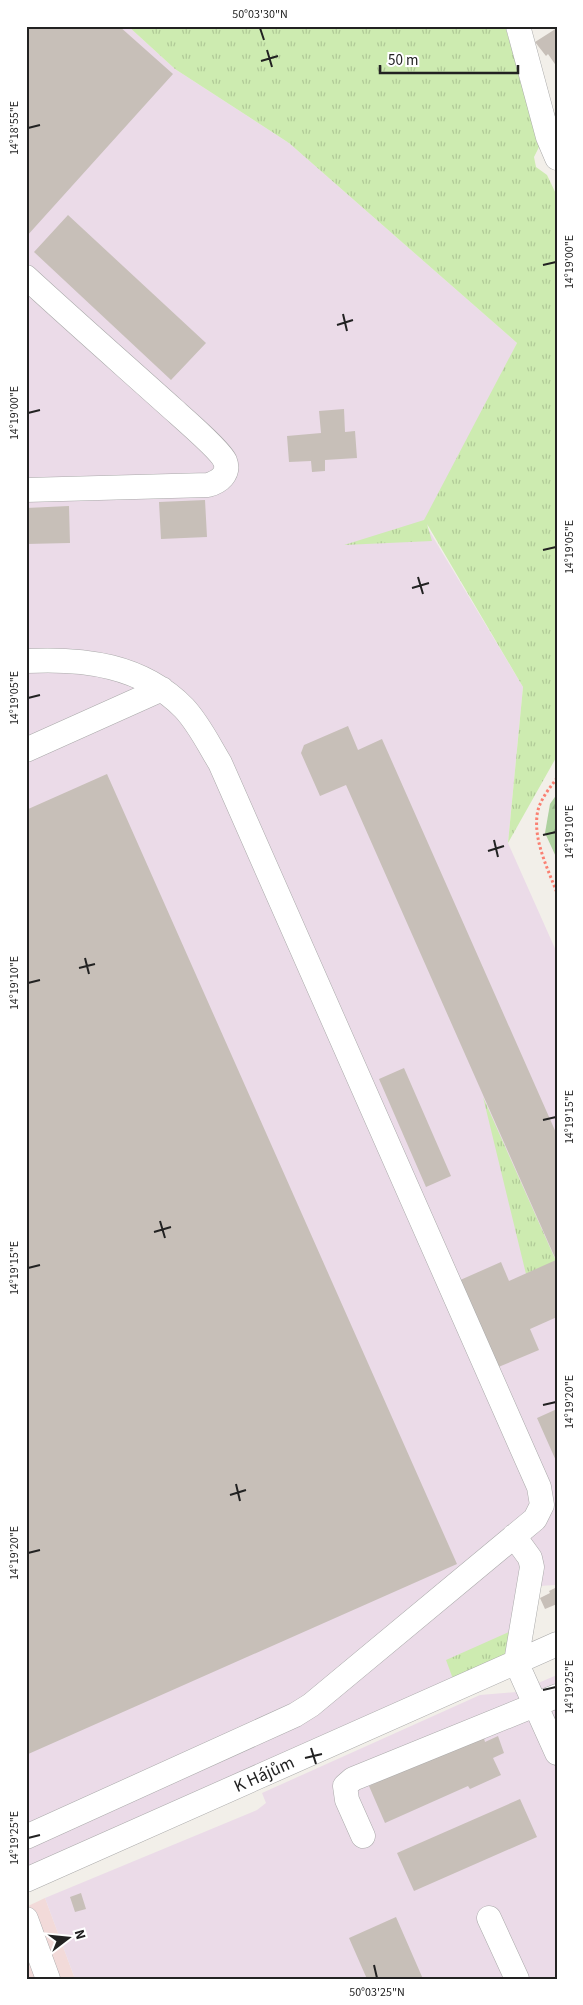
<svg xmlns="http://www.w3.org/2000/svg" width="583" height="2005" font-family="'Source Sans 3',sans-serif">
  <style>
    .commercial { fill: #f2dad9 }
    .industrial { fill: #ebdbe8 }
    .grass { fill: url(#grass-tufts) }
    .forest { fill: url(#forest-firs) }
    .building { fill: #c7bfb8 }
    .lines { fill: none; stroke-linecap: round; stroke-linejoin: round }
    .minor-casing { stroke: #a9a9a9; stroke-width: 25 }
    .path { stroke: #fa8072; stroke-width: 3; stroke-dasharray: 2.5 2.5; stroke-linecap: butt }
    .minor { stroke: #fff; stroke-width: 24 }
    .ticks { fill: none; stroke: #222; stroke-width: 2 }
    .labels { text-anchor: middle; stroke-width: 4; stroke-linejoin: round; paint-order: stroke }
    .street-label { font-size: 18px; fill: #222; stroke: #fff }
    .neatline { fill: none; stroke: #222; stroke-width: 2 }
    .ticks-label { font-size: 12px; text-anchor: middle; fill: #222 }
  </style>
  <defs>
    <pattern id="grass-tufts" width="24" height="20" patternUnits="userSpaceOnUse" patternTransform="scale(1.25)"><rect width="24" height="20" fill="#cdebb0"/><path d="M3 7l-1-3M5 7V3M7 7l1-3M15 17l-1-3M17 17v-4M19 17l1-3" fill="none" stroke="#b0c997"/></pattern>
    <pattern id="forest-firs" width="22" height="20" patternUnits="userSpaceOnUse" patternTransform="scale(1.25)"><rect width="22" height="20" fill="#add19e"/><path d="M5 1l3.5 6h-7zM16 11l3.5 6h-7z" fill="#95b388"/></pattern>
  </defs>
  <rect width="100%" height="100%" fill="#f2efe9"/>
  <path class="commercial" d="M 45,1898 L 75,1979 L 26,1979 L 26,1907 Z"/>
  <path class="industrial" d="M 26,26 L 128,26 L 175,69 L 289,143 L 517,343 L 427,527 L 523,687 L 508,843 L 557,953 L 557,1587 L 555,1585 L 524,1587 L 518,1650 L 26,1867 Z
    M 557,1675 L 557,1979 L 75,1979 L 45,1898 L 257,1810 L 266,1803 L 262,1793 L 480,1695 L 517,1692 Z"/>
  <path class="grass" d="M 128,26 L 505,26 L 540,145 L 534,157 L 536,167 L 547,175 L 557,196 L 557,756 L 508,843 L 523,687 L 427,524 L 432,541 L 344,545 L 424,520 L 517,343 L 289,143 L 175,69 Z
    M 483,1097 L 556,1261 L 526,1274 Z
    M 511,1631 L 518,1650 L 453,1679 L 446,1660 Z"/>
  <path class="forest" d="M 557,794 L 557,859 L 545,833 L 550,804 Z"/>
  <path class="building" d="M 26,26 L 119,26 L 173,74 L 26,237 Z
    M 557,28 L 557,67 L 548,54 L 546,56 L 535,42 Z
    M 68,215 L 206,343 L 171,380 L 34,252 Z
    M 344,409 L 345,432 L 355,431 L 357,458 L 325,460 L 325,471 L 312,472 L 311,461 L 289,462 L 287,436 L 321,433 L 319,411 Z
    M 205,500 L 207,537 L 161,539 L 159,502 Z
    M 69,506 L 70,543 L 26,544 L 26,508 Z
    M 348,726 L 358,750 L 382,739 L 557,1135 L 557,1317 L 530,1329 L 539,1350 L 496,1368 L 458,1281 L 501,1262 L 509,1281 L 556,1260 L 346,785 L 320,796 L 301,753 L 304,745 Z
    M 107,774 L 457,1564 L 26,1755 L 26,810 Z
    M 404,1068 L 451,1176 L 426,1187 L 379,1079 Z
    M 557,1409 L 557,1463 L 537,1418 Z
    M 555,1588 L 557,1590 L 557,1604 L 545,1609 L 540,1598 L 550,1593 L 549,1591 Z
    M 483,1735 L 485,1742 L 498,1736 L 504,1753 L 493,1758 L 501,1775 L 470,1789 L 468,1786 L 385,1823 L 369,1786 Z
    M 520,1799 L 537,1837 L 414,1891 L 397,1853 Z
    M 81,1893 L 86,1909 L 75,1912 L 70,1897 Z
    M 396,1917 L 423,1979 L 367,1979 L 349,1938 Z"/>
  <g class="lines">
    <g class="minor-casing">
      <path id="minor" d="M 518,26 L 548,137 L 557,158
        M 26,277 C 75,322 125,366 174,410 C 184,419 221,451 225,461 C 230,474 219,482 208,485 L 26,490
        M 26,661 C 84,658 142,665 184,708 C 199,724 209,745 220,763 L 539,1487 L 542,1505 L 535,1519 L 311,1705 L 295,1715 L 26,1837
        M 26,750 L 162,689
        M 514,1536 L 530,1558 L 532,1567 L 516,1662 L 557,1753
        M 363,1836 L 347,1800 L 345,1786 L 353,1779 L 557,1696
        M 26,1880 L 557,1644
        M 489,1918 L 517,1979
        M 26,1919 L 48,1979"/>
    </g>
    <path class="path" d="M 557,778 C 549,789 538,802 537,816 C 534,842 548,869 557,893"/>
    <use href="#minor" class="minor"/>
  </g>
  <path class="ticks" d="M 260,28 L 264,40M 267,50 L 272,67M 261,61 L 278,56M 28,128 L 40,125M 543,265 L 556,262M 343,314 L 347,331M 337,325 L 353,320M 28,413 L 40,410M 543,550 L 556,547M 418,577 L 423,594M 412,588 L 429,583M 28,698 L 40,695M 543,835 L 556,832M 494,840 L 498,857M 488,851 L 504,846M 85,958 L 89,974M 79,968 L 95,964M 28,983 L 40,980M 543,1120 L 556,1117M 160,1221 L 165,1238M 154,1232 L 171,1227M 28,1268 L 40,1265M 543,1405 L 556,1402M 236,1484 L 240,1501M 230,1495 L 246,1490M 28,1553 L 40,1550M 543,1690 L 556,1687M 311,1748 L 316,1764M 305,1758 L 322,1754M 28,1838 L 40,1835M 374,1965 L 377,1978"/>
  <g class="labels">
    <g class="street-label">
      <text transform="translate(264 1774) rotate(-24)" y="6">K Hájům</text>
    </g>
  </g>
  <rect width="583" height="2005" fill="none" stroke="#ffffff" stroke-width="55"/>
  <g transform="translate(68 1938) rotate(74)" stroke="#ffffff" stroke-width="4" paint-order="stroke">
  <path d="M0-4L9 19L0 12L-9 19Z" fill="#222222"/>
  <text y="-8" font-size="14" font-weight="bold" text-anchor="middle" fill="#222222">N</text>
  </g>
  <path d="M380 65v8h138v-8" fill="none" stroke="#222222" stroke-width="2.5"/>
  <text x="388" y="65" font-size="15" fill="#222222" stroke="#ffffff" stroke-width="4" paint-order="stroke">50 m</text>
  <rect x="28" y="28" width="528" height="1950" class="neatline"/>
  <g class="ticks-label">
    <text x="260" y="18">50°03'30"N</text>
    <text transform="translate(14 128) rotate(-90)" y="4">14°18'55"E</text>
    <text transform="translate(569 262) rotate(-90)" y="4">14°19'00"E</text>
    <text transform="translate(14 413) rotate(-90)" y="4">14°19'00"E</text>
    <text transform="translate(569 547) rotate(-90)" y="4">14°19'05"E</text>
    <text transform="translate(14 698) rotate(-90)" y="4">14°19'05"E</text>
    <text transform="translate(569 832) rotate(-90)" y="4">14°19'10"E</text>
    <text transform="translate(14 983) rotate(-90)" y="4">14°19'10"E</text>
    <text transform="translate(569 1117) rotate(-90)" y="4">14°19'15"E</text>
    <text transform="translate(14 1268) rotate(-90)" y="4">14°19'15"E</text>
    <text transform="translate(569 1402) rotate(-90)" y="4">14°19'20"E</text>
    <text transform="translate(14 1553) rotate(-90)" y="4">14°19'20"E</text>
    <text transform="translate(569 1687) rotate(-90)" y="4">14°19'25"E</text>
    <text transform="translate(14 1838) rotate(-90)" y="4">14°19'25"E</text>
    <text x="377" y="1996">50°03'25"N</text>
  </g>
</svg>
